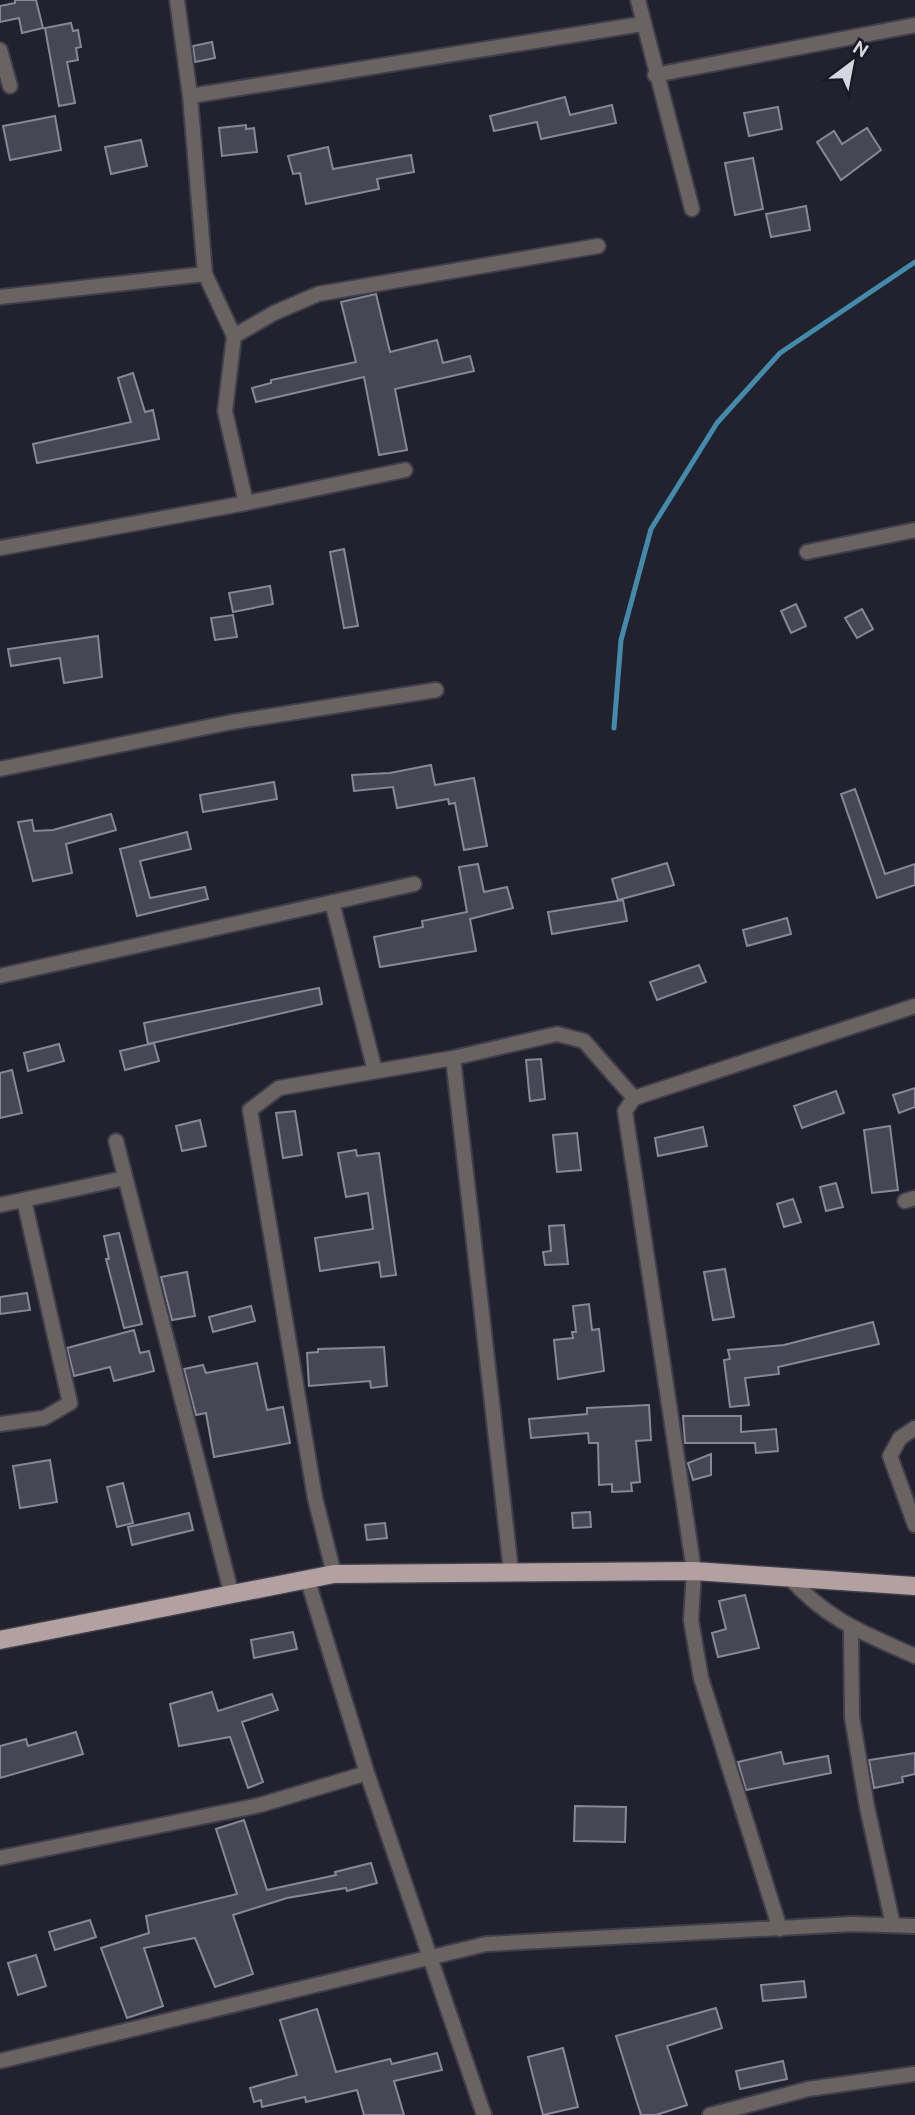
<svg xmlns="http://www.w3.org/2000/svg" width="915" height="2115" font-family="Ubuntu,sans-serif">
  <style>
    .lines { fill: none; stroke-linecap: round; stroke-linejoin: round }
    .stream { stroke: #448bab; stroke-width: 5 }
    .building { fill: #464655; stroke: #878798; stroke-width: 2 }
    .minor-casing { stroke: #3f3f4b; stroke-width: 18 }
    .primary-casing { stroke: #3f3f4b; stroke-width: 21 }
    .minor { stroke: #6b6262; stroke-width: 14 }
    .primary { stroke: #b3a1a2; stroke-width: 18 }
  </style>
  <rect width="100%" height="100%" fill="#22222f"/>
  <g class="lines">
    <path class="stream" d="M 614,728 L 621,640 L 651,529 L 717,423 L 780,353 L 915,262"/>
  </g>
  <path class="building" d="M 15,0 L 36,0 L 43,28 L 22,33 L 19,18 L 0,22 L 0,6 L 15,3 Z
    M 71,23 L 73,31 L 78,30 L 81,47 L 76,48 L 78,60 L 67,62 L 75,103 L 59,106 L 45,28 Z
    M 212,42 L 215,58 L 195,62 L 193,46 Z
    M 565,97 L 570,115 L 612,105 L 616,123 L 541,139 L 537,122 L 494,131 L 490,116 Z
    M 778,107 L 782,129 L 749,136 L 744,113 Z
    M 55,116 L 61,150 L 10,160 L 3,126 Z
    M 246,125 L 246,129 L 254,128 L 257,152 L 222,156 L 219,128 Z
    M 867,128 L 881,150 L 841,180 L 817,142 L 834,131 L 842,144 Z
    M 141,140 L 147,166 L 111,174 L 105,147 Z
    M 328,147 L 333,169 L 411,155 L 414,172 L 377,179 L 379,189 L 306,204 L 300,173 L 293,174 L 288,156 Z
    M 753,158 L 763,209 L 735,215 L 725,163 Z
    M 806,206 L 810,230 L 771,237 L 766,214 Z
    M 376,294 L 390,352 L 437,340 L 443,363 L 470,356 L 474,371 L 395,389 L 407,450 L 379,455 L 364,377 L 256,402 L 252,388 L 271,383 L 271,380 L 356,362 L 341,302 Z
    M 133,373 L 145,412 L 153,410 L 159,439 L 37,463 L 33,444 L 131,422 L 118,378 Z
    M 344,549 L 358,626 L 344,628 L 330,552 Z
    M 270,586 L 273,604 L 233,612 L 229,593 Z
    M 796,604 L 806,626 L 791,633 L 781,611 Z
    M 862,609 L 873,629 L 857,638 L 845,618 Z
    M 233,615 L 237,637 L 215,640 L 211,618 Z
    M 98,636 L 102,677 L 64,683 L 60,658 L 11,666 L 8,649 Z
    M 431,765 L 435,785 L 474,778 L 487,846 L 464,850 L 455,803 L 449,804 L 448,799 L 397,808 L 393,787 L 354,791 L 352,775 L 390,773 Z
    M 274,782 L 277,799 L 203,812 L 200,795 Z
    M 855,789 L 885,874 L 915,864 L 915,885 L 877,898 L 841,794 Z
    M 111,814 L 116,830 L 66,844 L 72,873 L 33,881 L 18,822 L 32,820 L 34,831 L 53,830 Z
    M 187,832 L 191,849 L 140,861 L 150,898 L 205,887 L 208,899 L 137,916 L 120,849 Z
    M 667,863 L 674,885 L 618,900 L 612,879 Z
    M 478,864 L 484,892 L 507,887 L 513,908 L 470,919 L 476,951 L 380,967 L 374,937 L 423,927 L 422,921 L 467,912 L 459,867 Z
    M 623,900 L 627,921 L 552,934 L 548,912 Z
    M 787,918 L 791,934 L 747,946 L 743,930 Z
    M 699,965 L 706,982 L 657,1000 L 650,982 Z
    M 319,988 L 322,1004 L 148,1044 L 144,1023 Z
    M 154,1043 L 159,1061 L 125,1070 L 120,1051 Z
    M 59,1044 L 64,1061 L 28,1071 L 24,1053 Z
    M 541,1059 L 545,1099 L 530,1101 L 526,1060 Z
    M 12,1070 L 22,1113 L 0,1118 L 0,1073 Z
    M 915,1088 L 915,1107 L 899,1113 L 893,1095 Z
    M 836,1091 L 844,1113 L 802,1128 L 794,1106 Z
    M 295,1111 L 302,1155 L 283,1158 L 276,1113 Z
    M 200,1120 L 206,1146 L 182,1151 L 176,1126 Z
    M 890,1126 L 898,1190 L 872,1193 L 864,1130 Z
    M 703,1127 L 707,1146 L 658,1156 L 655,1138 Z
    M 577,1133 L 581,1170 L 557,1172 L 553,1135 Z
    M 356,1150 L 357,1156 L 379,1153 L 396,1275 L 381,1277 L 379,1262 L 320,1271 L 315,1238 L 373,1229 L 368,1193 L 346,1197 L 338,1153 Z
    M 836,1183 L 843,1207 L 826,1211 L 820,1187 Z
    M 793,1199 L 801,1222 L 784,1227 L 777,1204 Z
    M 564,1225 L 568,1264 L 545,1265 L 543,1252 L 551,1251 L 549,1226 Z
    M 119,1233 L 142,1324 L 124,1328 L 106,1259 L 109,1259 L 104,1236 Z
    M 725,1269 L 734,1317 L 713,1320 L 704,1272 Z
    M 187,1272 L 195,1316 L 172,1320 L 161,1277 Z
    M 27,1293 L 30,1310 L 0,1314 L 0,1297 Z
    M 589,1304 L 592,1330 L 599,1329 L 604,1371 L 558,1379 L 554,1340 L 573,1338 L 572,1332 L 576,1332 L 573,1306 Z
    M 251,1306 L 255,1321 L 213,1332 L 209,1317 Z
    M 873,1322 L 879,1344 L 778,1367 L 779,1374 L 745,1378 L 749,1405 L 730,1407 L 724,1360 L 730,1359 L 728,1350 L 784,1345 Z
    M 134,1330 L 140,1353 L 149,1351 L 154,1371 L 114,1381 L 110,1367 L 74,1376 L 67,1348 Z
    M 384,1347 L 387,1386 L 371,1388 L 370,1381 L 309,1386 L 307,1353 L 318,1352 L 318,1349 Z
    M 257,1363 L 267,1410 L 283,1407 L 290,1443 L 214,1457 L 206,1413 L 196,1415 L 184,1369 L 203,1365 L 206,1373 Z
    M 649,1405 L 651,1440 L 636,1441 L 640,1482 L 631,1483 L 632,1491 L 612,1492 L 612,1484 L 599,1485 L 598,1443 L 589,1443 L 588,1433 L 531,1438 L 529,1419 L 587,1414 L 587,1408 Z
    M 683,1416 L 741,1416 L 741,1432 L 776,1429 L 778,1451 L 756,1453 L 755,1443 L 685,1443 Z
    M 711,1454 L 711,1475 L 693,1480 L 688,1463 Z
    M 50,1460 L 57,1502 L 20,1508 L 13,1466 Z
    M 123,1483 L 133,1523 L 117,1527 L 107,1487 Z
    M 590,1512 L 591,1527 L 573,1528 L 572,1513 Z
    M 189,1513 L 193,1530 L 132,1545 L 128,1527 Z
    M 385,1523 L 387,1538 L 367,1540 L 365,1525 Z
    M 745,1595 L 759,1648 L 718,1657 L 712,1633 L 726,1629 L 719,1601 Z
    M 293,1632 L 297,1649 L 254,1658 L 251,1640 Z
    M 212,1692 L 218,1711 L 272,1694 L 278,1710 L 242,1722 L 263,1782 L 248,1788 L 230,1737 L 179,1746 L 170,1704 Z
    M 76,1732 L 83,1754 L 0,1778 L 0,1746 L 26,1739 L 28,1746 Z
    M 781,1752 L 784,1764 L 828,1756 L 831,1773 L 746,1790 L 738,1762 Z
    M 915,1753 L 915,1774 L 902,1777 L 903,1782 L 874,1788 L 869,1760 Z
    M 575,1806 L 626,1807 L 625,1842 L 574,1841 Z
    M 244,1820 L 267,1890 L 336,1875 L 335,1872 L 371,1863 L 377,1883 L 347,1891 L 346,1888 L 287,1898 L 233,1915 L 253,1974 L 215,1987 L 195,1938 L 144,1948 L 163,2006 L 127,2018 L 101,1948 L 149,1933 L 146,1916 L 237,1894 L 216,1829 Z
    M 90,1920 L 96,1937 L 55,1950 L 49,1932 Z
    M 36,1955 L 46,1986 L 18,1995 L 8,1963 Z
    M 804,1981 L 806,1997 L 763,2001 L 761,1985 Z
    M 716,2008 L 722,2028 L 667,2046 L 687,2105 L 656,2115 L 641,2115 L 616,2036 Z
    M 317,2009 L 336,2072 L 390,2059 L 392,2064 L 437,2053 L 442,2070 L 394,2081 L 404,2115 L 364,2115 L 357,2090 L 306,2102 L 305,2097 L 262,2107 L 261,2100 L 254,2102 L 250,2088 L 297,2075 L 280,2020 Z
    M 563,2048 L 578,2107 L 543,2115 L 528,2057 Z
    M 783,2061 L 787,2079 L 740,2089 L 736,2071 Z"/>
  <g class="lines">
    <g class="minor-casing">
      <path id="minor" d="M 177,0 L 190,96 L 205,274 L 234,336 L 225,411 L 246,503
        M 638,0 L 692,209
        M 0,50 L 10,86
        M 655,75 L 915,25
        M 190,96 L 642,24
        M 0,297 L 205,274
        M 234,336 L 274,313 L 318,294 L 598,246
        M 0,548 L 246,503 L 405,470
        M 807,552 L 915,530
        M 0,769 L 232,722 L 436,690
        M 332,902 L 375,1071
        M 0,976 L 414,884
        M 453,1058 L 511,1571
        M 116,1141 L 231,1592
        M 905,1201 L 915,1198
        M 0,1205 L 125,1178
        M 0,1424 L 44,1418 L 70,1403 L 24,1200
        M 915,1428 L 900,1438 L 890,1456 L 915,1525
        M 334,1574 L 315,1498 L 250,1110 L 279,1088 L 453,1058 L 557,1034 L 584,1041 L 634,1098
        M 788,1576 C 827,1620 863,1633 915,1656
        M 307,1578 L 367,1773 L 484,2115
        M 851,1628 L 852,1717 L 867,1807 L 893,1925
        M 0,1858 L 260,1805 L 367,1773
        M 780,1929 L 701,1678 L 691,1620 L 694,1571 L 625,1111 L 634,1098 L 915,1006
        M 0,2061 L 486,1944 L 852,1924 L 915,1926
        M 710,2115 L 808,2089 L 915,2074"/>
    </g>
    <g class="primary-casing">
      <path id="primary" d="M 0,1640 L 334,1574 L 694,1571 L 915,1586"/>
    </g>
    <use href="#minor" class="minor"/>
    <use href="#primary" class="primary"/>
  </g>
  <g transform="translate(852 63) rotate(32)" stroke="#191825" stroke-width="5" paint-order="stroke">
  <path d="M0-5L12 26L0 18L-12 26Z" fill="#d6d6df"/>
  <text y="-10" font-size="19" font-weight="bold" text-anchor="middle" fill="#d6d6df">N</text>
  </g>
</svg>
